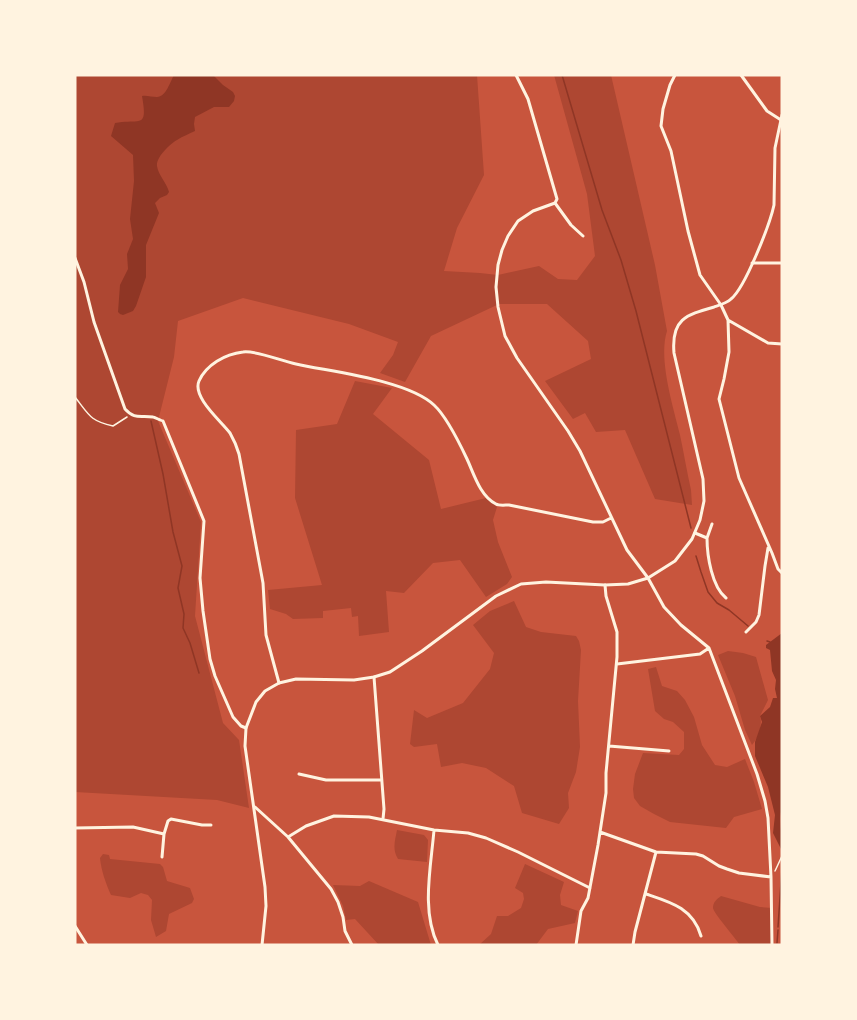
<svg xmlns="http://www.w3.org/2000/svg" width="857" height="1020" font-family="'DejaVu Sans',sans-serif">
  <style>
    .green { fill: #ae4732 }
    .water { fill: #8f3625 }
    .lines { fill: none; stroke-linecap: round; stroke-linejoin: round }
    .stream { stroke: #8f3625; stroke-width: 1.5 }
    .path { stroke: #fff3e0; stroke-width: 1.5 }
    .minor { stroke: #fff3e0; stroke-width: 3 }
    .tertiary { stroke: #fff3e0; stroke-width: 3 }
  </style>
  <rect width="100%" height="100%" fill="#c8553d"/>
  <path class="green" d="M 75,75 L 477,75 L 484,175 L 457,228 L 444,271 L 480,273 L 498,275 L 539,266 L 558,279 L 577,280 L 595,256 L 587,194 L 554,75 L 611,75 L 655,265 L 667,331 C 658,359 673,406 680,435 C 684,454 687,472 691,490 L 692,505 L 655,499 L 625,430 L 596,432 L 585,413 L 573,419 L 545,381 L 591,359 L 588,341 L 547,304 L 499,304 L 431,336 L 405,382 L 380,373 L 393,355 L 398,342 L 349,324 L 243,298 L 178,321 L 174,357 L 158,421 L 201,522 L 195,616 L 223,723 L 239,740 L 249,808 L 217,800 L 75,792 Z
    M 355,381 L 392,388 L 373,414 L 429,460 L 441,509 L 486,498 L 497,507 L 493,520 L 498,542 L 512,577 L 507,584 L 486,597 L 460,560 L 433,563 L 404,593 L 386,591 L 389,632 L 359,636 L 358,616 L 352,617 L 351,608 L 323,611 L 323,618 L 293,619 L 286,614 L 270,609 L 268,590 L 322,585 L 295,498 L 296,430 L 337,424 Z
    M 514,601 L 526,627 L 541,632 L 576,636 L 579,641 L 581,650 L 578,701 L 580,747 L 576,772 L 568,793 L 569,808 L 559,824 L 522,813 L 514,786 L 486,768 L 462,763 L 441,767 L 437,744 L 414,747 L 410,744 L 414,710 L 427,718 L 463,703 L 490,669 L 494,653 L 473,625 L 490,611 Z
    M 728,651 L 743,653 L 756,657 L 768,700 L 760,716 C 763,725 758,738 752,745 L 745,730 L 735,696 L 718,655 Z
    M 656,667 L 662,686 L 677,691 L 685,700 L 694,717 L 702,745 L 715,765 L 727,767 L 745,759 L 754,782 L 762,809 L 734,817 L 726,828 L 670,822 L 654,814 L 640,806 L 634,798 L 633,789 L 635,774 L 643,753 L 679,755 L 684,749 L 684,732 L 673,722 L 664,719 L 655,711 L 648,669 Z
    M 397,830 L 424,835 L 428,840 L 427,862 L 398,859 C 392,849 395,841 397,830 Z
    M 103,854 L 109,855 L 110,859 L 160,864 L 163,867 L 167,881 L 190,888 L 194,899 L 192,903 L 169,914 L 166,931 L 156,937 L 151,920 L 152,900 L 148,895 L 141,893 L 130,898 L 111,895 C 106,884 101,870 100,858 Z
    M 525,864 L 564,882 L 560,895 L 561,905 L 578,911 L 575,923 L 548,929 L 536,945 L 479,945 L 491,934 L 497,916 L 508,916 L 521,908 L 524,899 L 523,893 L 515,888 Z
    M 369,881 L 418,902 L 431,945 L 379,945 L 355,919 L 346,920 L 343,906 L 333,885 L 360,886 Z
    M 721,896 L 760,907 L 772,908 L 771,945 L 740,945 C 736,939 713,912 713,908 C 713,902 717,899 721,896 Z"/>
  <path class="water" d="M 174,75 L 213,75 L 223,85 L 233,92 L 235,96 L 234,101 L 229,107 L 214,107 L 195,117 L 194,124 L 195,131 C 189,134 183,136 177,140 C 170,144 156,157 157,166 C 158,175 167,183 169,192 L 167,195 L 160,198 L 155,203 L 159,213 L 146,245 L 146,277 L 136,306 L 133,311 L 123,315 L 120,314 L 118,312 L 120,285 L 128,269 L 127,254 L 133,239 L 130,219 L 134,181 L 133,155 L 111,136 L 115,123 C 140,118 148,130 142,96 C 147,95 151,97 157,97 C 166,97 170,82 174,75 Z
    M 782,633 L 782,807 C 778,822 783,836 782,851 L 773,833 L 775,815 L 768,787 L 755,756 L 755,742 L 762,722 L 760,716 L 770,707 L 773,698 L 777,698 L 775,689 L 776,680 L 772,671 L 770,650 L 766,648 L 766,645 Z"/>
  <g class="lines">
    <path class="stream" d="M 562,75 L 602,210 L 621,260 L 636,311 L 691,528
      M 151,421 L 163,474 L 173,532 L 182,566 L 178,588 L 184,614 L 183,628 L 190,643 L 199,673
      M 696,556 L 701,572 L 708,592 L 717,603 L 729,610 L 748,626
      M 767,641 L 770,642
      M 778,927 L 782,868
      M 777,943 L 778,930"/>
    <path class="path" d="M 75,397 C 89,415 90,421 113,426 L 127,417
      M 775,871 L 782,856"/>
    <path class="minor" d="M 516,75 L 528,99 L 557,199 L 555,203 L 533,211 L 518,221 L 508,236 L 502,250 L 498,265 L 496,287 L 498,307 L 505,336 L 517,358 L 568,431 L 580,451 L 627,550 L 648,578 L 664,607 L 681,625 L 709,648 L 757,774 L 765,801 L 768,818 L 771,877 L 772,945
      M 675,75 L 670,85 L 663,109 L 661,126 L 671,151 L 688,231 L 700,275 L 721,305 L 728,320 L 729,352 L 724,379 L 719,399 L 739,478 L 772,553 L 778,569 L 782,573
      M 741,75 L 767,111 L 781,120
      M 555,203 L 571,225 L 583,236
      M 75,258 L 84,282 L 94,322 L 125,409 C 135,420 140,415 153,417 C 154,417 162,421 163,421 L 204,521 L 200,578 L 203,611 L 210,659 L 215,676 L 233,717 L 241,726 L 246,728
      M 752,263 L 782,263
      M 728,320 L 768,343 L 782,344
      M 695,533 L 707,538 L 712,524
      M 707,538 C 707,556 712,587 726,598
      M 746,632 L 756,622 L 759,615 L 765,566 L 768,548
      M 617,664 L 700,654 L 709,648
      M 374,677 L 384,809 L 383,819
      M 279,683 L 266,635 L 263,583 L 239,454 C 237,447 234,440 230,433 C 221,421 192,397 199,381 C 206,365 225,354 243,352 C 256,350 281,361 296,364 C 332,372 407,380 434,405 C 447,417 459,442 467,459 C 474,474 480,496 496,504 C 499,506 505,505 509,505 L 593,522 L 603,522 L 611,518
      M 609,746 L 669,751
      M 299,774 L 326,780 L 382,780
      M 255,807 L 288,837 L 331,889 L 338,902 L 343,917 L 345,931 L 352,945
      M 75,828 L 133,827 L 164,834 L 162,857
      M 434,830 C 431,867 421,911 438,945
      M 600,832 L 656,852 L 696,854 L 703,856 L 719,866 L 727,869 L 739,873 L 771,877
      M 164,834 L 168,821 L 171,819 L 202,825 L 211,825
      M 288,837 L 306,826 L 334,816 L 369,817 L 434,830 L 468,833 L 486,838 L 518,852 L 590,888
      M 646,894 C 670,902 693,908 701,936
      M 75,926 L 87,945
      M 576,945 L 581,911 L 588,898 L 598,845 L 606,793 L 606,773 L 617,657 L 617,632 L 606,596 L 605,585
      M 633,945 L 635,932 L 656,852"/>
    <path class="tertiary" d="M 262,945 L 266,906 L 265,887 L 245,746 L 246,728 L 256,702 L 265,691 L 279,683 L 296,679 L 354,680 L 374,677 L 390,672 L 422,651 L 496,596 L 521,584 L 546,582 L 605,585 L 628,584 L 648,578 L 675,561 L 692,539 L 700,520 L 704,501 L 703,479 L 674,353 C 671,319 686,315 714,307 C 720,305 727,303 731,299 C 745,288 770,224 774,205 L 775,148 L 782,115"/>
  </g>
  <rect width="857" height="1020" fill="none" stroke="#fff3e0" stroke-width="153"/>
</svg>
